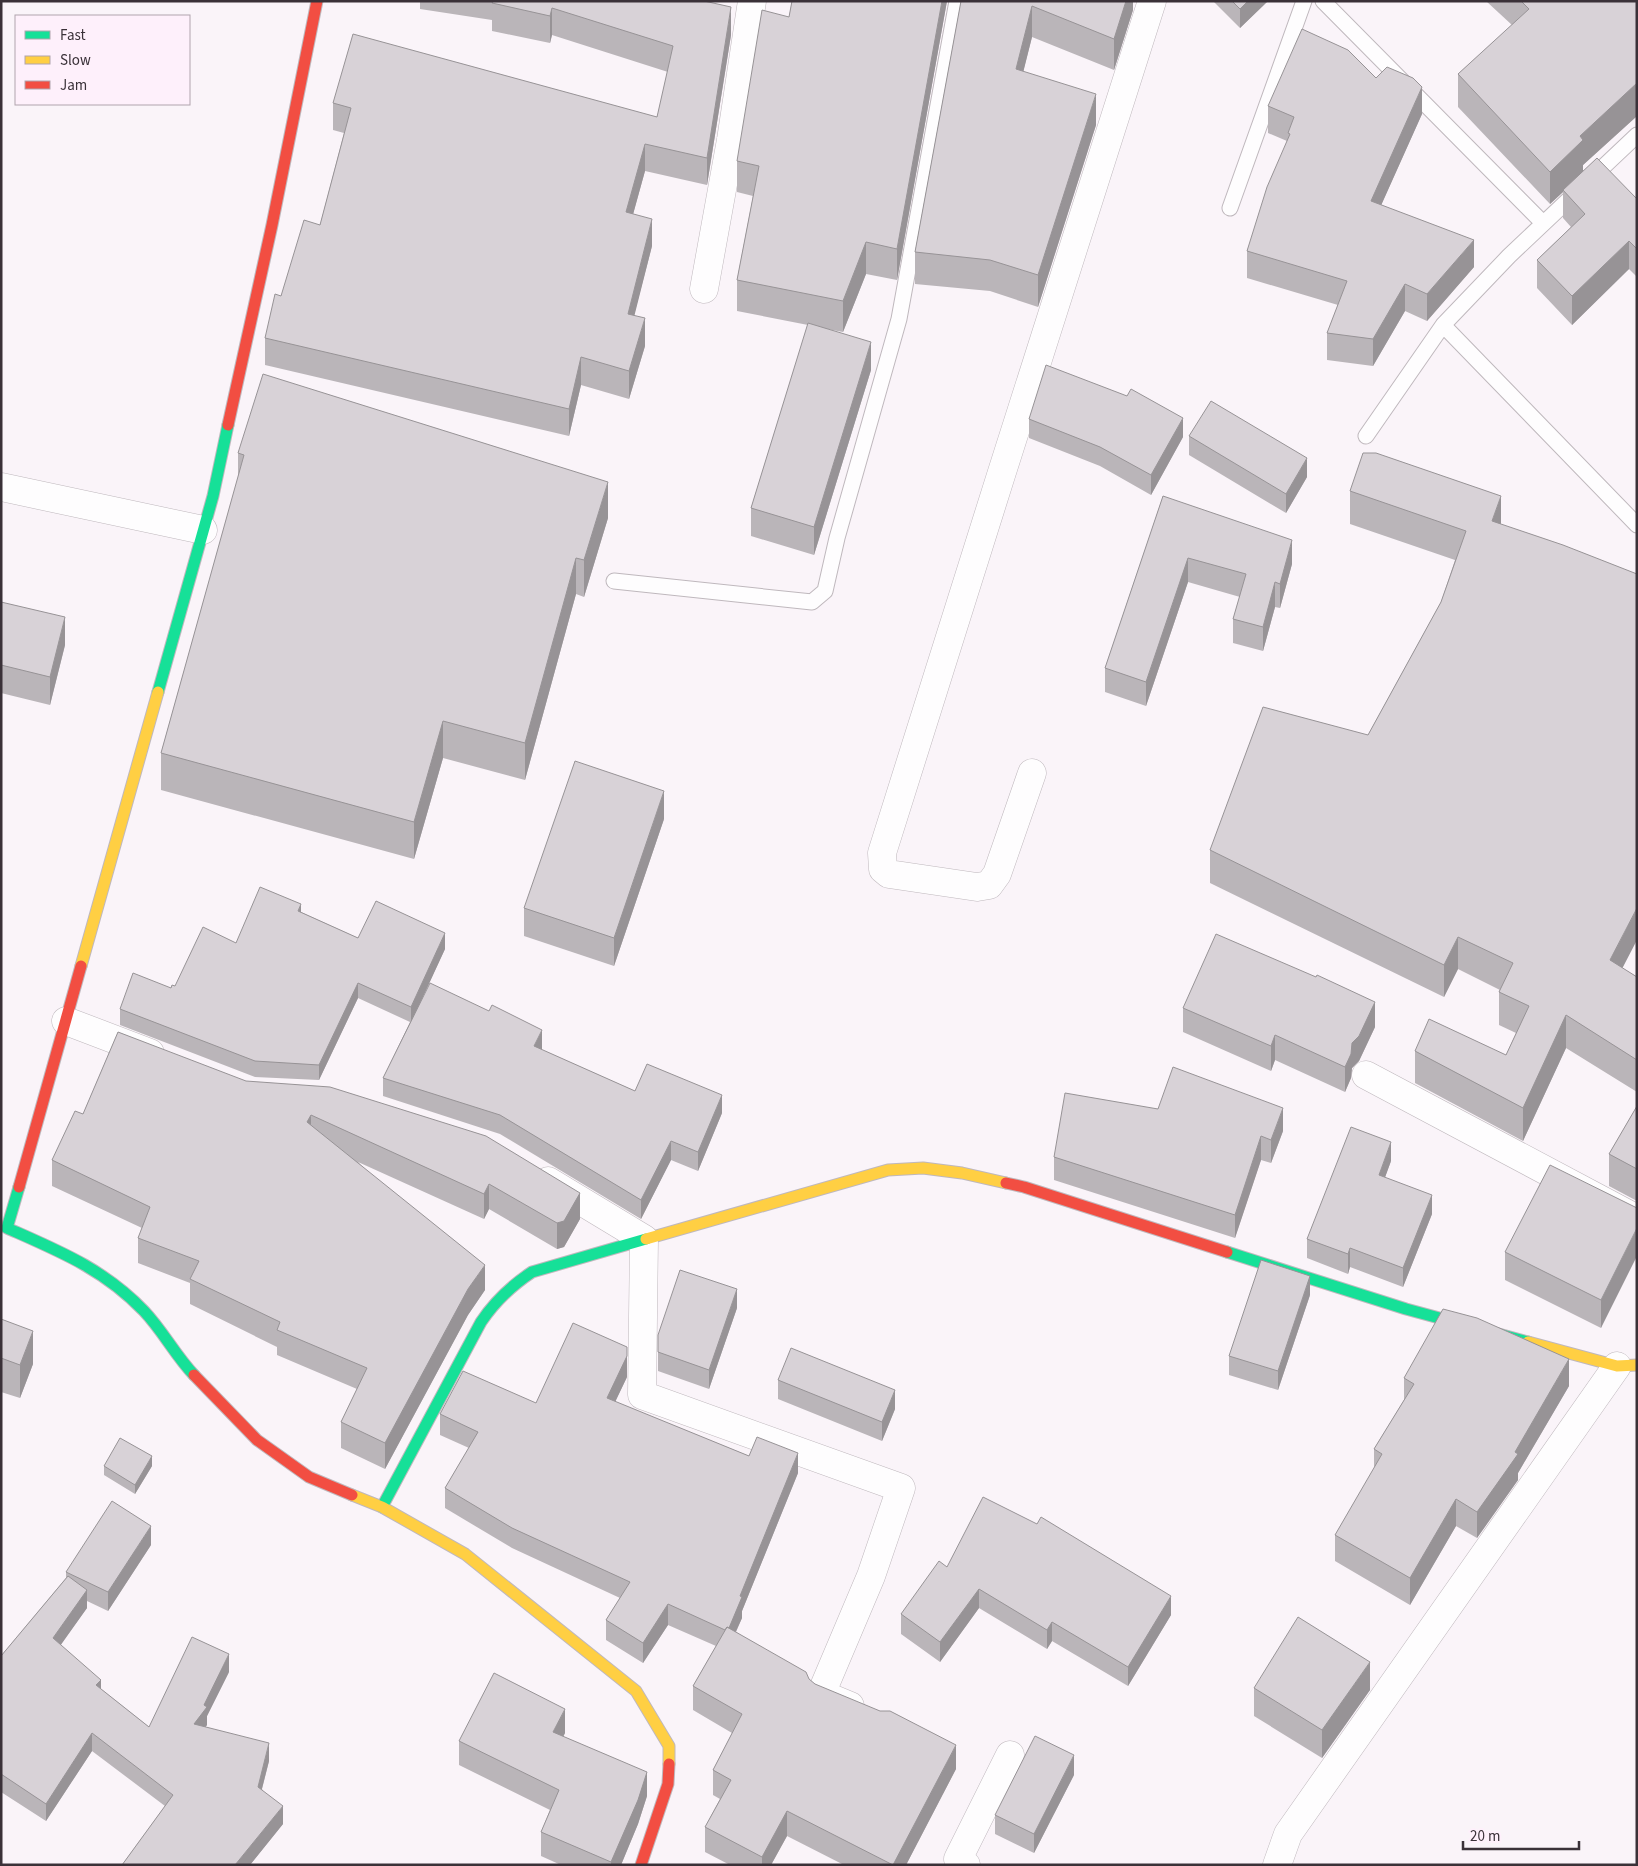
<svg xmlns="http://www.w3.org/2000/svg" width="1638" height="1866" font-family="'Source Sans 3',sans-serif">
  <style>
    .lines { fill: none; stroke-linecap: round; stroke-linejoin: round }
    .lane-casing { stroke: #bfb8bd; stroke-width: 17 }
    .street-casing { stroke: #bfb8bd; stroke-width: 29 }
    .fast-casing { stroke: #bfb8bd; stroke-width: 13 }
    .slow-casing { stroke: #bfb8bd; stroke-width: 13 }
    .jam-casing { stroke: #bfb8bd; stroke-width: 13 }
    .lane { stroke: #fefdfe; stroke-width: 15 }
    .street { stroke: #fefdfe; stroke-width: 28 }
    .fast { stroke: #16e098; stroke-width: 11 }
    .slow { stroke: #ffcf43; stroke-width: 11 }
    .jam { stroke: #f24e42; stroke-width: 11 }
    .wall { fill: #bab5b9 }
    .shaded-wall { fill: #979396 }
    .building { fill: #d8d2d7; stroke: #979396 }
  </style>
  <rect width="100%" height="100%" fill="#faf4f9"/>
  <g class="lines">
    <g class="lane-casing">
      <path id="lane" d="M 1323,1 L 1543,223
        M 1230,208 L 1304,1
        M 1443,325 L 1637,525
        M 1366,436 L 1443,325 L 1509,256 L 1637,135
        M 614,581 L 812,602 L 825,591 L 837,538 L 899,319 L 957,1"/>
    </g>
    <g class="street-casing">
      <path id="street" d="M 704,289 L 731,140 L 752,1
        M 1,487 L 203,530
        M 1032,773 L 997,874 L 989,885 L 977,887 L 889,874 L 883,869 L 882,853 L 1002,472 L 1152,1
        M 66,1021 L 150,1053
        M 1366,1075 L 1637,1219
        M 548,1181 L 644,1239 L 642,1395 L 901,1488 L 871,1576 L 821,1694 L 850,1706
        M 966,1865 L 958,1859 L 1010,1755
        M 1277,1865 L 1288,1834 L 1617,1366"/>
    </g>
    <g class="fast-casing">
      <path id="fast" d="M 158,692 L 213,496 L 228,425
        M 19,1187 L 7,1228 C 59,1251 104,1269 144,1311 C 163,1331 175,1355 194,1375
        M 1227,1252 L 1406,1309 L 1528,1342
        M 382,1507 L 481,1322 C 495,1301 511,1286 532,1272 L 646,1239"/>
    </g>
    <g class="slow-casing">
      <path id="slow" d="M 81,966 L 158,692
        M 646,1239 L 888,1170 L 923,1168 L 962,1173 L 1006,1183
        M 1528,1342 L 1617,1366 L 1637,1365
        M 352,1495 L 382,1507 L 465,1554 L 636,1691 L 669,1746 L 669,1764"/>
    </g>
    <g class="jam-casing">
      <path id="jam" d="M 228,425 L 272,225 L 317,1
        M 1006,1183 L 1024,1187 L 1227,1252
        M 19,1187 L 81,966
        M 194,1375 L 257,1440 L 309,1477 L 352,1495
        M 641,1865 L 668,1784 L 669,1764"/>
    </g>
    <use href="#lane" class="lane"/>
    <use href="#street" class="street"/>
    <use href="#fast" class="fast"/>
    <use href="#slow" class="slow"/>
    <use href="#jam" class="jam"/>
  </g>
  <path class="wall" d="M 420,1 L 704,1 L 731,35 L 707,185 L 645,171 L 633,214 L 652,246 L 634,315 L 645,346 L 629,399 L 581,385 L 569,436 L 265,365 L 265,338 L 281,296 L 320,225 L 344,133 L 333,130 L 333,103 L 657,117 L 668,72 L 552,35 L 550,43 L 492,31 L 492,20 L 420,9 Z
    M 792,1 L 947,1 L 897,280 L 866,274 L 843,332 L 827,329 L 871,370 L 814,555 L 751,536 L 751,508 L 808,325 L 737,311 L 737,280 L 753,196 L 737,192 L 737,161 L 789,17 Z
    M 961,1 L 1133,1 L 1133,10 L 1114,70 L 1032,37 L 1023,72 L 1096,125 L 1038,307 L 990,291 L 915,284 L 915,252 Z
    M 1213,1 L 1268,1 L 1240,28 Z
    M 1486,1 L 1637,1 L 1637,116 L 1583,165 L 1583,170 L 1637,199 L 1637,277 L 1629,269 L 1572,325 L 1537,288 L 1537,260 L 1571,227 L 1563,218 L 1563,192 L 1550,204 L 1458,107 L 1458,74 L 1512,25 Z
    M 1376,78 L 1422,114 L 1381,205 L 1474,267 L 1427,321 L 1405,311 L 1373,366 L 1327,360 L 1327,333 L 1338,305 L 1247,278 L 1247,251 L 1287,141 L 1268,133 L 1268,106 Z
    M 1127,396 L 1183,437 L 1151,495 L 1100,466 L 1029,438 L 1029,419 Z
    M 1189,436 L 1307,477 L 1286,513 L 1189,455 Z
    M 238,453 L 608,518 L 584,597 L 576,594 L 525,780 L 443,758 L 414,859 L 161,790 L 161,753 L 238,478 Z
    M 1350,491 L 1501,524 L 1622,968 L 1637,977 L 1637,1092 L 1566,1048 L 1523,1141 L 1415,1083 L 1415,1051 L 1506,1055 L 1516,1033 L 1499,1025 L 1499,992 L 1500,990 L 1458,969 L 1444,997 L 1210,883 L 1210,850 L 1368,735 L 1441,602 L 1455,560 L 1350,524 Z
    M 1163,496 L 1292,564 L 1280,608 L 1275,607 L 1263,651 L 1233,643 L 1233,619 L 1240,597 L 1188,582 L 1146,706 L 1105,692 L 1105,668 Z
    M 1,602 L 65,645 L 50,705 L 1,693 Z
    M 664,819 L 614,966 L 524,936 L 524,908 Z
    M 301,912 L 358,938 L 445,949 L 423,996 L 542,1050 L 635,1091 L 722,1113 L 698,1171 L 671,1160 L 641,1219 L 500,1134 L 383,1096 L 383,1078 L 410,1022 L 358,998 L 319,1080 L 255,1077 L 120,1025 L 120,1009 L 175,986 L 236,943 Z
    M 1183,1008 L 1375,1027 L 1359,1061 L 1352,1068 L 1351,1078 L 1345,1092 L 1275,1060 L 1271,1071 L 1183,1032 Z
    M 118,1032 L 580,1219 L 564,1247 L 557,1249 L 489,1209 L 484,1219 L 358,1162 L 485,1290 L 468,1315 L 385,1469 L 341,1448 L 341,1422 L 357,1389 L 277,1355 L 277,1347 L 190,1304 L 190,1283 L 138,1263 L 138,1238 L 142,1228 L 52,1186 L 52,1160 L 83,1114 Z
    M 1637,1106 L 1637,1201 L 1609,1186 L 1609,1154 Z
    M 1283,1131 L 1271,1163 L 1261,1160 L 1235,1238 L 1054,1180 L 1054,1157 Z
    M 1391,1161 L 1385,1177 L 1432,1214 L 1403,1287 L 1350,1267 L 1348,1274 L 1307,1258 L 1307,1239 Z
    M 1637,1208 L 1601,1328 L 1505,1280 L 1505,1252 Z
    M 1310,1295 L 1278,1390 L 1229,1375 L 1229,1356 Z
    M 737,1308 L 709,1389 L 658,1371 L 658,1352 Z
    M 1,1319 L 33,1364 L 20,1398 L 1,1392 Z
    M 627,1377 L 615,1402 L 749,1456 L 798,1473 L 742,1611 L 742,1618 L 736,1632 L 815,1684 L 956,1769 L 906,1865 L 844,1865 L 787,1836 L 771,1865 L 730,1865 L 705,1852 L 705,1827 L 720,1799 L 713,1795 L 713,1770 L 732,1733 L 693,1710 L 693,1686 L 716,1646 L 668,1625 L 643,1663 L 606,1640 L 606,1620 L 620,1598 L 512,1548 L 445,1508 L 445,1488 L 469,1448 L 440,1435 L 440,1414 L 536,1403 Z
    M 1404,1378 L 1569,1386 L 1518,1473 L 1518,1480 L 1477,1538 L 1456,1526 L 1410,1605 L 1335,1561 L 1335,1535 L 1374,1469 L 1374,1449 L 1404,1400 Z
    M 778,1380 L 895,1409 L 882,1441 L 778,1399 Z
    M 104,1466 L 152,1466 L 135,1494 L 104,1475 Z
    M 151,1545 L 108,1611 L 87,1601 L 87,1608 L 60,1645 L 101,1689 L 149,1727 L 229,1672 L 207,1716 L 207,1725 L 205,1727 L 269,1761 L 262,1789 L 283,1824 L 250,1865 L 122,1865 L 165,1806 L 92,1751 L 46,1821 L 1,1792 L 1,1656 L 66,1578 L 66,1572 Z
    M 947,1567 L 1171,1615 L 1128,1686 L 1052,1641 L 1047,1649 L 979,1608 L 940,1662 L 901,1634 L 901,1614 Z
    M 1254,1688 L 1370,1690 L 1322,1758 L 1254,1716 Z
    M 565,1733 L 563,1737 L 647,1796 L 638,1824 L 621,1865 L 561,1865 L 541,1856 L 541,1832 L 550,1810 L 459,1765 L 459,1741 Z
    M 1074,1775 L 1034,1853 L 995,1834 L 995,1815 Z"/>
  <path class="shaded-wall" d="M 942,1 L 947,1 L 897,280 L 897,249 Z
    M 1126,1 L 1133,1 L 1133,10 L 1114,70 L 1114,39 Z
    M 1248,1 L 1268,1 L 1240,28 L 1240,9 Z
    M 1032,6 L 1032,37 L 1016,101 L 1016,69 Z
    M 731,7 L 731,35 L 707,185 L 707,158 Z
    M 552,8 L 552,35 L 550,43 L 550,16 Z
    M 1637,83 L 1637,116 L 1583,165 L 1583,173 L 1563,190 L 1563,192 L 1550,204 L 1550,172 L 1580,136 Z
    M 1422,87 L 1422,114 L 1371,228 L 1371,201 Z
    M 1096,94 L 1096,125 L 1038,307 L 1038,275 Z
    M 645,144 L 645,171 L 626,240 L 626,212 Z
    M 652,219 L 652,246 L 628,341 L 628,314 Z
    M 1474,240 L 1474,267 L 1427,321 L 1427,294 Z
    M 1629,241 L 1629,269 L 1572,325 L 1572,296 Z
    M 866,242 L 866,274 L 843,332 L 843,301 Z
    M 1405,284 L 1405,311 L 1373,366 L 1373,339 Z
    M 645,318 L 645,346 L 629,399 L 629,371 Z
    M 871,342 L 871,370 L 814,555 L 814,527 Z
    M 581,357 L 581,385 L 569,436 L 569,409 Z
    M 1183,418 L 1183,437 L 1151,495 L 1151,475 Z
    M 1307,458 L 1307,477 L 1286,513 L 1286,494 Z
    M 608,482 L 608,518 L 584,597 L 584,560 Z
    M 1501,496 L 1501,528 L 1492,521 Z
    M 1292,540 L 1292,564 L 1280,608 L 1280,584 Z
    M 576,558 L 576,594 L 525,780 L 525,743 Z
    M 1188,558 L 1188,582 L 1146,706 L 1146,682 Z
    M 1275,582 L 1275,607 L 1263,651 L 1263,627 Z
    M 65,617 L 65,645 L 50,705 L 50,677 Z
    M 443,721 L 443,758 L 414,859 L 414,822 Z
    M 664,791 L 664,819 L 614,966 L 614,938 Z
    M 301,904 L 301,920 L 298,911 Z
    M 1637,908 L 1637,940 L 1610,992 L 1610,960 Z
    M 445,933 L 445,949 L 411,1023 L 411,1007 Z
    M 1458,937 L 1458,969 L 1444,997 L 1444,965 Z
    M 358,983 L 358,998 L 319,1080 L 319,1065 Z
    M 1375,1002 L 1375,1027 L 1359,1061 L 1352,1068 L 1351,1078 L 1345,1092 L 1345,1067 L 1352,1043 Z
    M 1566,1015 L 1566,1048 L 1523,1141 L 1523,1108 Z
    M 542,1030 L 542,1049 L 534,1065 L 534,1046 Z
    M 1275,1035 L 1275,1060 L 1271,1071 L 1271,1046 Z
    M 722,1095 L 722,1113 L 698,1171 L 698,1152 Z
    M 1283,1108 L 1283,1131 L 1271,1163 L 1271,1140 Z
    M 311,1115 L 311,1141 L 307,1122 Z
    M 1261,1136 L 1261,1160 L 1235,1238 L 1235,1215 Z
    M 671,1141 L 671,1160 L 641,1219 L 641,1200 Z
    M 1391,1142 L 1391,1161 L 1379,1194 L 1379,1175 Z
    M 489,1184 L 489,1209 L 484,1219 L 484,1194 Z
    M 580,1193 L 580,1219 L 564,1247 L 557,1249 L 557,1223 Z
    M 1432,1195 L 1432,1214 L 1403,1287 L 1403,1268 Z
    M 1637,1228 L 1637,1256 L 1601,1328 L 1601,1300 Z
    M 1350,1248 L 1350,1267 L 1348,1274 L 1348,1254 Z
    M 485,1265 L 485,1290 L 468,1315 L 385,1469 L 385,1443 L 468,1289 Z
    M 1310,1276 L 1310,1295 L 1278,1390 L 1278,1371 Z
    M 737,1289 L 737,1308 L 709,1389 L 709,1370 Z
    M 33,1331 L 33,1364 L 20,1398 L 20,1365 Z
    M 627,1347 L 627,1377 L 607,1419 L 607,1398 Z
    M 1569,1359 L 1569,1386 L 1518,1473 L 1518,1480 L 1477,1538 L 1477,1512 L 1515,1452 Z
    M 895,1390 L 895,1409 L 882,1441 L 882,1422 Z
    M 798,1453 L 798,1473 L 742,1611 L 742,1618 L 727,1651 L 727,1631 L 740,1596 Z
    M 152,1456 L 152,1466 L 135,1494 L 135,1485 Z
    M 1456,1499 L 1456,1526 L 1410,1605 L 1410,1578 Z
    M 151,1526 L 151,1545 L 108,1611 L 108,1592 Z
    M 979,1589 L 979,1608 L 940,1662 L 940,1642 Z
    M 87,1590 L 87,1608 L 53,1656 L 53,1638 Z
    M 1171,1596 L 1171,1615 L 1128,1686 L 1128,1667 Z
    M 668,1604 L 668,1625 L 643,1663 L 643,1643 Z
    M 1052,1622 L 1052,1641 L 1047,1649 L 1047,1630 Z
    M 229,1654 L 229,1672 L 207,1716 L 207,1725 L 194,1742 L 194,1724 Z
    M 1370,1662 L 1370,1690 L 1322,1758 L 1322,1730 Z
    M 101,1680 L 101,1697 L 96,1685 Z
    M 565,1709 L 565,1733 L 553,1756 L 553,1732 Z
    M 92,1733 L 92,1751 L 46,1821 L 46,1804 Z
    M 269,1743 L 269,1761 L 258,1804 L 258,1787 Z
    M 956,1745 L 956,1769 L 906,1865 L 893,1865 Z
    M 1074,1755 L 1074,1775 L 1034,1853 L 1034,1834 Z
    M 647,1772 L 647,1796 L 638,1824 L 621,1865 L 611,1865 L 611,1862 Z
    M 283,1806 L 283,1824 L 250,1865 L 235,1865 Z
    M 787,1811 L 787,1836 L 771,1865 L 762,1865 L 762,1857 Z"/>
  <path class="building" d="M 493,1 L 704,1 L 731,7 L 707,158 L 645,144 L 626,212 L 652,219 L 628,314 L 645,318 L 629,371 L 581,357 L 569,409 L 265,338 L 275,294 L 281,296 L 304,220 L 320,225 L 351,108 L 333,103 L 353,34 L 657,117 L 673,46 L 552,8 L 550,16 L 492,3 Z
    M 792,1 L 942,1 L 897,249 L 866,242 L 843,301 L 737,280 L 759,166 L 737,161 L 762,10 L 789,17 Z
    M 961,1 L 1126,1 L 1114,39 L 1032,6 L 1016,69 L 1096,94 L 1038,275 L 990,260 L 915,252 Z
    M 1232,1 L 1248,1 L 1240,9 Z
    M 1521,1 L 1637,1 L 1637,83 L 1580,136 L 1583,140 L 1550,172 L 1458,74 L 1529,9 Z
    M 1302,29 L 1348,50 L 1376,78 L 1387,67 L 1413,78 L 1422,87 L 1371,201 L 1474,240 L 1427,294 L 1405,284 L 1373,339 L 1327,333 L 1347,281 L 1247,251 L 1267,187 L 1290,134 L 1288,133 L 1294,117 L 1268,106 Z
    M 1597,158 L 1637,199 L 1637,249 L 1629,241 L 1572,296 L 1537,260 L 1585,214 L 1563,190 Z
    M 808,323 L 871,342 L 814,527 L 751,508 Z
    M 1046,365 L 1127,396 L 1131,389 L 1183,418 L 1151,475 L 1100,447 L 1029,419 Z
    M 263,374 L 608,482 L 584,560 L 576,558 L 525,743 L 443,721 L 414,822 L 161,753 L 244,455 L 238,453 Z
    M 1211,401 L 1307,458 L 1286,494 L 1189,436 Z
    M 1363,453 L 1376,453 L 1501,496 L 1492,521 L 1563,545 L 1637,574 L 1637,908 L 1610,960 L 1637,977 L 1637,1060 L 1566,1015 L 1523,1108 L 1415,1051 L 1429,1019 L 1506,1055 L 1529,1006 L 1499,992 L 1513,963 L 1458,937 L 1444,965 L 1210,850 L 1263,707 L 1368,735 L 1441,602 L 1466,531 L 1350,491 Z
    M 1163,496 L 1292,540 L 1280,584 L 1275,582 L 1263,627 L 1233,619 L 1246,574 L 1188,558 L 1146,682 L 1105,668 Z
    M 1,602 L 65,617 L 50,677 L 1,665 Z
    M 575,761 L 664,791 L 614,938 L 524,908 Z
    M 260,887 L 301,904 L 298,911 L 358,938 L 376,901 L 445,933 L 411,1007 L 358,983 L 319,1065 L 255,1061 L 120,1009 L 133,973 L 171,988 L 172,985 L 175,986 L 203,927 L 236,943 Z
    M 1216,934 L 1316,977 L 1317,975 L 1375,1002 L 1359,1036 L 1352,1043 L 1351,1054 L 1345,1067 L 1275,1035 L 1271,1046 L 1183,1008 Z
    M 430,983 L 489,1011 L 492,1005 L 542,1030 L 534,1046 L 635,1091 L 647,1064 L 722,1095 L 698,1152 L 671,1141 L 641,1200 L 500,1115 L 383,1078 Z
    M 118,1032 L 246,1081 L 330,1087 L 486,1136 L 580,1193 L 564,1221 L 557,1223 L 489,1184 L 484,1194 L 311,1115 L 307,1122 L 485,1265 L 468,1289 L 385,1443 L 341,1422 L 367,1368 L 277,1330 L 280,1322 L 190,1279 L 199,1261 L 138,1238 L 150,1207 L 52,1160 L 75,1111 L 83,1114 Z
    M 1173,1067 L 1283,1108 L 1271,1140 L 1261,1136 L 1235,1215 L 1054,1157 L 1065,1093 L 1158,1109 Z
    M 1637,1106 L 1637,1169 L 1609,1154 Z
    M 1351,1127 L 1391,1142 L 1379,1175 L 1432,1195 L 1403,1268 L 1350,1248 L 1348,1254 L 1307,1239 Z
    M 1550,1165 L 1637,1208 L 1637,1228 L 1601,1300 L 1505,1252 Z
    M 1261,1260 L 1310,1276 L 1278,1371 L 1229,1356 Z
    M 680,1270 L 737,1289 L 709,1370 L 658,1352 L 658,1335 Z
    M 1443,1309 L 1477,1318 L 1569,1359 L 1515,1452 L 1518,1454 L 1477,1512 L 1456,1499 L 1410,1578 L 1335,1535 L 1382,1454 L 1374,1449 L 1414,1384 L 1404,1378 Z
    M 1,1319 L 33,1331 L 20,1365 L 1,1358 Z
    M 573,1323 L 627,1347 L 627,1356 L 607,1398 L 749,1456 L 757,1437 L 798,1453 L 740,1596 L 742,1597 L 729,1628 L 727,1627 L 725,1630 L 668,1604 L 643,1643 L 606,1620 L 630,1582 L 512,1528 L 445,1488 L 478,1432 L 440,1414 L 463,1371 L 536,1403 Z
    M 791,1348 L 895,1390 L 882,1422 L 778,1380 Z
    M 120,1438 L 152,1456 L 135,1485 L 104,1466 Z
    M 983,1497 L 1037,1524 L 1041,1517 L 1171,1596 L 1128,1667 L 1052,1622 L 1047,1630 L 979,1589 L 940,1642 L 901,1614 L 939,1561 L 947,1567 Z
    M 112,1501 L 151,1526 L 108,1592 L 66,1572 Z
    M 68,1576 L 87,1590 L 53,1638 L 101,1680 L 96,1685 L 149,1727 L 192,1637 L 229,1654 L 204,1705 L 207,1707 L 194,1724 L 269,1743 L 258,1787 L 283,1806 L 235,1865 L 122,1865 L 173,1795 L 92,1733 L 46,1804 L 1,1774 L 1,1656 Z
    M 1298,1617 L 1370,1662 L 1322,1730 L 1254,1688 Z
    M 727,1627 L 806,1672 L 809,1679 L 815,1684 L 880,1711 L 890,1711 L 956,1745 L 893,1865 L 787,1811 L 762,1857 L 705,1827 L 731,1780 L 713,1770 L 742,1714 L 693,1686 Z
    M 494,1673 L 565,1709 L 553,1732 L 647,1772 L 638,1800 L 611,1862 L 541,1832 L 559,1790 L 459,1741 Z
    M 1035,1736 L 1074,1755 L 1034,1834 L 995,1815 Z"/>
  <rect width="1638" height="1866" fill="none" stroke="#3a3138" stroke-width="5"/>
  <rect x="15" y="15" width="175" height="90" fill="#fef0fb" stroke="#b0a4ad"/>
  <rect x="25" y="31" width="25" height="8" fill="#16e098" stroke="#b0a4ad"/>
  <text x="60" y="40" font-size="15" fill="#3a3138">Fast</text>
  <rect x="25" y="56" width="25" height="8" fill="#ffcf43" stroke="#b0a4ad"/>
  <text x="60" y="65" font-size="15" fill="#3a3138">Slow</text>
  <rect x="25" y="81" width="25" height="8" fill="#f24e42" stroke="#b0a4ad"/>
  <text x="60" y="90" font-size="15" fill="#3a3138">Jam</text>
  <path d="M1463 1841v8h116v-8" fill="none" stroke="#3a3138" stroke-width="2.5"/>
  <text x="1470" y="1841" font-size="15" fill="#3a3138" stroke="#fef0fb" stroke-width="4" paint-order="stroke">20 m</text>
</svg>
